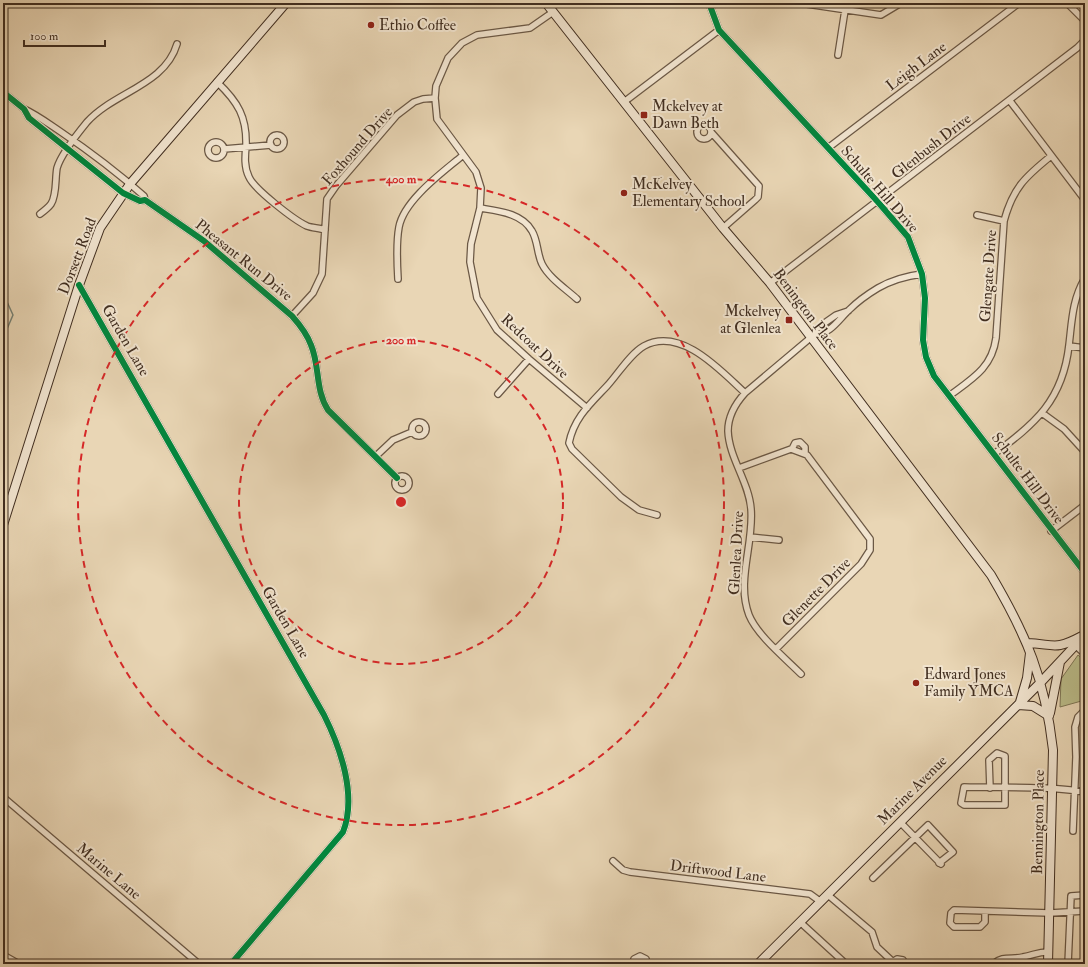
<svg xmlns="http://www.w3.org/2000/svg" width="1088" height="967" font-family="'IM FELL Double Pica',serif">
  <style>
    .green { fill: #bbbd8a; stroke: #7e7655 }
    .lines { fill: none; stroke-linecap: round; stroke-linejoin: round }
    .stream { stroke: #758175; stroke-width: 1.5 }
    .minor-casing { stroke: #6b5845; stroke-width: 8 }
    .secondary-casing { stroke: #412e20; stroke-width: 10 }
    .minor { stroke: #f1e4cf; stroke-width: 5.5 }
    .secondary { stroke: #f1e4cf; stroke-width: 8 }
    .cycleway-casing { stroke: #f1e4cf; stroke-width: 8 }
    .cycleway { stroke: #00873e; stroke-width: 6 }
    .ring { fill: none; stroke: #d62828; stroke-width: 2; stroke-dasharray: 7 5 }
    .poi-dot { fill: #8f2418; stroke: #f1e4cf; stroke-width: 1.5 }
    .labels { text-anchor: middle; stroke-width: 4; stroke-linejoin: round; paint-order: stroke }
    .poi-label { font-size: 15px; fill: #412e20; stroke: #f1e4cf; text-anchor: start }
    .street-label { font-size: 15px; fill: #412e20; stroke: #f1e4cf }
    .centre { fill: #d62828; stroke: #f1e4cf; stroke-width: 2 }
    .ring-label { font-size: 12px; text-anchor: middle; font-weight: bold; fill: #d62828; stroke: #f1e4cf; stroke-width: 4; stroke-linejoin: round; paint-order: stroke }
  </style>
  <rect width="100%" height="100%" fill="#e9d6b5"/>
  <filter id="stains"><feTurbulence type="fractalNoise" baseFrequency=".005" numOctaves="4"/><feColorMatrix values="0 0 0 0 .2 0 0 0 0 .09 0 0 0 0 .02 0 0 0 .5 -.17"/></filter>
  <radialGradient id="worn" r=".72"><stop offset=".6" stop-color="#630" stop-opacity="0"/><stop offset="1" stop-color="#630" stop-opacity=".3"/></radialGradient>
  <path class="green" d="M 1078,655 L 1085,661 L 1085,700 L 1060,707 L 1061,679 Z"/>
  <g class="lines">
    <path class="stream" d="M 3,293 L 13,315 L 7,329 L 3,332"/>
    <g class="minor-casing">
      <path id="minor" d="M 709,3 L 719,30 L 878,202 L 908,237 L 922,274 L 925,298 L 923,340 L 926,357 L 934,376 L 1085,573
        M 800,3 L 881,15 L 901,3
        M 1067,3 L 1085,21
        M 553,12 L 530,28 L 477,35 L 462,43 L 448,58 L 436,86 L 435,98 L 437,119 L 476,172 L 481,188 L 480,208 L 471,244 L 470,262 L 477,298 L 497,330 L 529,359 L 587,408
        M 838,55 L 845,10
        M 217,82 C 238,102 247,117 246,146 C 245,156 244,167 249,177 C 254,189 294,220 307,226 C 312,228 320,228 325,230
        M 3,92 L 24,109 L 29,118 L 123,193 L 140,201 L 145,200 L 204,241 L 292,316 C 300,325 307,334 311,345 C 320,366 315,390 328,410 L 397,478
        M 1010,101 L 1085,200
        M 624,102 L 719,30
        M 24,109 C 37,115 49,124 61,132 C 89,151 118,173 144,196 L 145,200
        M697 132a7 7 0 1 1 14 0a7 7 0 1 1-14 0Z
        M 711,132 L 759,186 L 758,197 L 755,200 L 723,228
        M270 142a7 7 0 1 1 14 0a7 7 0 1 1-14 0Z
        M208 150a8 8 0 1 1 16 0a8 8 0 1 1-16 0Z
        M 828,148 L 1019,3
        M 224,149 L 271,145
        M 480,208 C 498,211 522,213 532,231 C 538,241 537,254 542,264 C 549,278 566,289 577,299
        M 40,214 C 44,211 48,208 51,204 C 57,195 55,178 57,168 C 61,154 78,133 87,122 C 114,92 165,85 177,44
        M 977,215 L 1004,221
        M 398,279 C 397,262 396,243 399,227 C 404,200 443,172 462,156
        M 770,283 L 1077,48 L 1085,40
        M 79,285 L 324,715 C 341,749 357,796 343,832 L 231,964
        M 292,316 L 313,293 L 322,274 L 327,199 L 336,186 L 397,115 L 414,102 L 423,99 L 435,98
        M 815,334 C 830,335 839,319 849,310 C 857,302 868,294 878,288 C 892,280 906,276 922,274
        M 1069,346 L 1085,348
        M 498,394 L 529,359
        M 949,396 C 972,379 992,368 996,338 L 1004,221 C 1013,188 1025,177 1051,156
        M 1042,413 L 1064,429 L 1085,452
        M412 429a7 7 0 1 1 14 0a7 7 0 1 1-14 0Z
        M 792,449 L 795,443 L 800,442 L 805,447 L 805,454
        M 994,454 C 1035,424 1063,400 1069,345 C 1072,321 1072,300 1085,278
        M 376,456 L 393,440 L 412,432
        M 739,468 L 791,449 L 807,455 L 870,539 L 870,550 L 861,564 L 776,649
        M395 483a7 7 0 1 1 14 0a7 7 0 1 1-14 0Z
        M 657,515 L 639,510 L 621,497 L 572,449 L 569,443 C 574,418 590,404 607,386 C 618,374 630,354 644,346 C 681,326 721,371 745,393
        M 1051,531 L 1085,505
        M 750,537 L 779,540
        M 1076,646 L 1085,654
        M 801,674 C 785,658 757,635 749,615 C 736,581 754,544 751,509 C 749,482 729,458 728,431 C 728,416 735,404 745,393 L 815,334 L 816,329 L 836,315 L 848,311
        M 990,788 L 989,760 L 997,753 L 1005,756 L 1005,805 L 964,805 L 961,803 L 964,787 C 1003,788 1047,786 1085,792
        M 3,797 L 199,964
        M 900,822 L 941,864
        M 1073,831 L 1076,757 L 1075,727 L 1078,717 L 1085,710
        M 613,861 L 623,870 L 630,872 L 810,894 L 821,902
        M 873,878 L 928,825 L 953,852 L 939,863
        M 828,895 L 872,932 L 877,947 L 892,961
        M 985,911 L 985,922 L 980,927 L 954,927 L 950,923 L 951,913 L 954,910 L 1050,913 L 1085,911
        M 800,922 L 846,964
        M 3,955 L 19,964
        M 891,963 L 897,959 L 903,960 L 905,964
        M 624,964 L 633,964
        M 633,964 L 634,959 L 640,956 L 646,959 L 647,964
        M 993,964 C 1003,955 1012,960 1023,957 C 1034,955 1037,952 1048,952
        M 1068,964 L 1071,896 L 1085,895"/>
    </g>
    <g class="secondary-casing">
      <path id="secondary" d="M 546,3 L 723,228 L 770,283 L 991,575 C 1027,636 1045,679 1053,750 L 1048,964
        M 3,525 L 79,285 L 100,228 L 130,184 L 286,3
        M 1027,643 C 1055,644 1054,651 1082,636
        M 1020,702 L 1027,678 L 1030,653
        M 1018,705 L 1033,706 L 1049,716
        M 1050,713 L 1060,662
        M 758,964 L 1041,682 L 1085,635"/>
    </g>
    <use href="#minor" class="minor"/>
    <use href="#secondary" class="secondary"/>
    <g class="cycleway-casing">
      <path id="cycleway" d="M 709,3 L 719,30 L 878,202 L 908,237 L 922,274 L 925,298 L 923,340 L 926,357 L 934,376 L 1085,573
        M 3,92 L 24,109 L 29,118 L 123,193 L 140,201 L 145,200 L 204,241 L 292,316 C 300,325 307,334 311,345 C 320,366 315,390 328,410 L 397,478
        M 79,285 L 324,715 C 341,749 357,796 343,832 L 231,964"/>
    </g>
    <use href="#cycleway" class="cycleway"/>
  </g>
  <g class="ring">
    <circle cx="401" cy="502" r="162"/>
    <circle cx="401" cy="502" r="323"/>
  </g>
  <g class="poi-dot">
    <circle cx="371" cy="25" r="4"/>
    <rect x="640" y="111" width="8" height="8" rx="2"/>
    <circle cx="624" cy="193" r="4"/>
    <rect x="785" y="316" width="8" height="8" rx="2"/>
    <circle cx="916" cy="683" r="4"/>
  </g>
  <g class="labels">
    <g class="poi-label">
      <text x="379" y="30">Ethio Coffee</text>
      <text x="652" y="111">Mckelvey at<tspan x="652" dy="17">Dawn Beth</tspan></text>
      <text x="632" y="189">McKelvey<tspan x="632" dy="17">Elementary School</tspan></text>
      <text x="781" y="316" text-anchor="end">Mckelvey<tspan x="781" dy="17">at Glenlea</tspan></text>
      <text x="924" y="679">Edward Jones<tspan x="924" dy="17">Family YMCA</tspan></text>
    </g>
    <g class="street-label">
      <text transform="translate(916 66) rotate(-37)" y="5">Leigh Lane</text>
      <text transform="translate(357 146) rotate(-49)" y="5">Foxhound Drive</text>
      <text transform="translate(931 146) rotate(-38)" y="5">Glenbush Drive</text>
      <text transform="translate(880 189) rotate(49)" y="5">Schulte Hill Drive</text>
      <text transform="translate(77 256) rotate(-69)" y="5">Dorsett Road</text>
      <text transform="translate(244 260) rotate(39)" y="5">Pheasant Run Drive</text>
      <text transform="translate(988 276) rotate(-86)" y="5">Glengate Drive</text>
      <text transform="translate(806 309) rotate(53)" y="5">Benington Place</text>
      <text transform="translate(126 340) rotate(60)" y="5">Garden Lane</text>
      <text transform="translate(535 346) rotate(43)" y="5">Redcoat Drive</text>
      <text transform="translate(1028 478) rotate(53)" y="5">Schulte Hill Drive</text>
      <text transform="translate(736 553) rotate(-87)" y="5">Glenlea Drive</text>
      <text transform="translate(816 592) rotate(-45)" y="5">Glenette Drive</text>
      <text transform="translate(286 622) rotate(60)" y="5">Garden Lane</text>
      <text transform="translate(912 790) rotate(-45)" y="5">Marine Avenue</text>
      <text transform="translate(1038 822) rotate(-89)" y="5">Bennington Place</text>
      <text transform="translate(109 871) rotate(40)" y="5">Marine Lane</text>
      <text transform="translate(718 871) rotate(7)" y="5">Driftwood Lane</text>
    </g>
  </g>
  <circle cx="401" cy="502" r="6" class="centre"/>
  <g class="ring-label">
    <text x="401" y="183">400 m</text>
    <text x="401" y="344">200 m</text>
  </g>
  <rect width="1088" height="967" fill="none" stroke="#e9d6b5" stroke-width="16"/>
  <rect x="4" y="4" width="1080" height="959" fill="none" stroke="#412e20" stroke-width="2"/>
  <rect x="8" y="8" width="1072" height="951" fill="none" stroke="#412e20"/>
  <path d="M24 40v6h81v-6" fill="none" stroke="#412e20" stroke-width="2"/>
  <text x="30" y="40" font-size="12" fill="#412e20" stroke="#f1e4cf" stroke-width="3" paint-order="stroke">100 m</text>
  <rect width="100%" height="100%" filter="url(#stains)"/>
  <rect width="100%" height="100%" fill="url(#worn)"/>
</svg>
